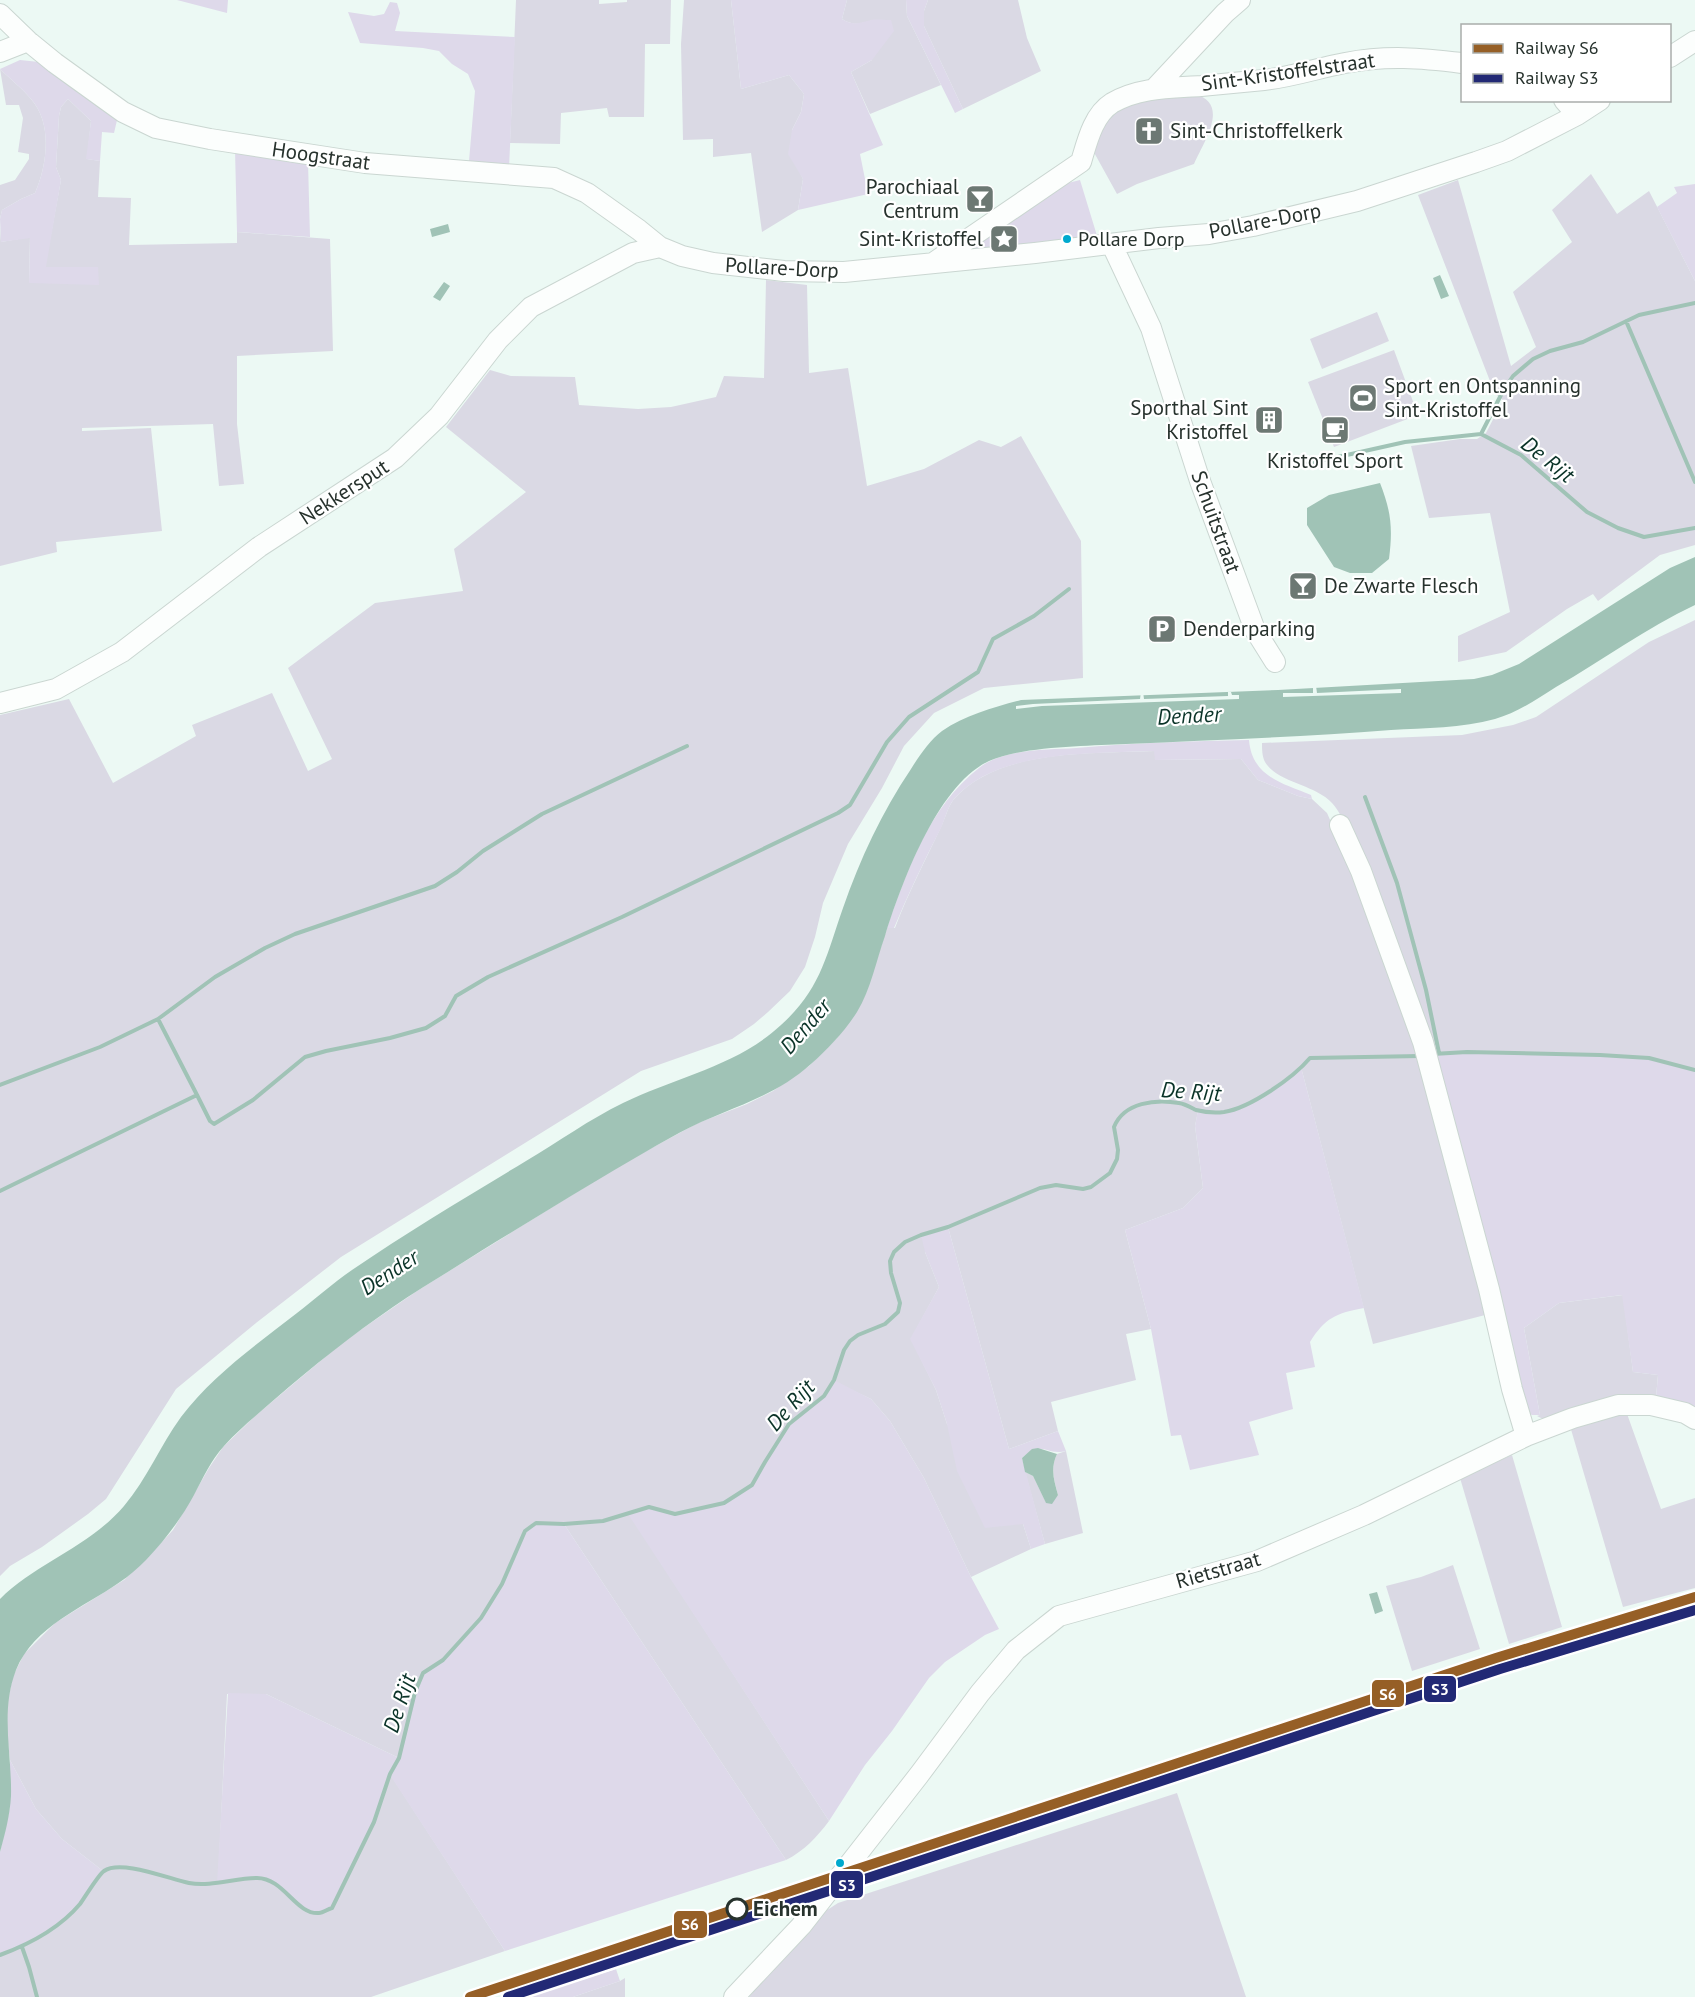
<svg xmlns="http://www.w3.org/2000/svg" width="1695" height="1997" font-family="'PT Sans',sans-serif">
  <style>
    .green { fill: #dad9e4 }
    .forest { fill: #ded9ea }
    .water { fill: #a0c3b6 }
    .pier { fill: #ecf9f4 }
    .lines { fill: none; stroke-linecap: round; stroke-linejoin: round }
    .stream { stroke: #a0c3b6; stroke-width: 4 }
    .minor-casing { stroke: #cad6d1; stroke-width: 22 }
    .minor { stroke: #fcfefd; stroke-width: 20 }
    .rail-1-casing { stroke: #fff; stroke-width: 15 }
    .rail-2-casing { stroke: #fff; stroke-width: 15 }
    .rail-1 { stroke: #965f26; stroke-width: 10 }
    .rail-2 { stroke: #222975; stroke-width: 10 }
    .bus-dot { fill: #00a9ce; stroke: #fff; stroke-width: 2 }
    .stop-dot { fill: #fff; stroke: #27322d; stroke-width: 3 }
    .labels { text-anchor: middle; stroke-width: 4.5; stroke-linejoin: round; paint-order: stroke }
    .bus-label { font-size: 20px; fill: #27322d; stroke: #fff; text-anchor: start }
    .street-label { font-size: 21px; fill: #27322d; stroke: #fff }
    .poi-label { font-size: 21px; fill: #27322d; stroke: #fff; text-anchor: start }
    .stop-label { font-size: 21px; font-weight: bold; fill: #27322d; stroke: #fff; text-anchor: start }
    .water-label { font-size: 22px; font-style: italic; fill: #0a3328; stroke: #fff }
    .line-badge { stroke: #fff; stroke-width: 2 }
    .badge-label { font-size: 16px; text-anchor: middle; font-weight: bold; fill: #fff }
  </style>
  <rect width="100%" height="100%" fill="#ecf9f4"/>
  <path class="green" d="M 516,0 L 599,0 L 599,4 L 627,2 L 627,0 L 671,0 L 670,44 L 645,44 L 644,117 L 609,117 L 607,108 L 561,113 L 560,144 L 510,143 Z
    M 684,0 L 731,0 L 741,89 L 789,75 L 804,94 L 801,112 L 792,130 L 798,168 L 803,179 L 798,210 L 762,232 L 751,153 L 713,157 L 713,139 L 683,140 L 681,44 Z
    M 847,0 L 906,0 L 907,16 L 941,85 L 870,114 L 851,72 L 872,60 L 873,20 C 861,24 853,26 842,19 Z
    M 928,0 L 1018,0 L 1027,38 L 1041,71 L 963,109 L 924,26 L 924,11 Z
    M 0,69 C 10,79 22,88 31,99 C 53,124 47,165 35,193 L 21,199 L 2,210 L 0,219 L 0,185 L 15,180 L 29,159 L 29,154 L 18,152 L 23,118 L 19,105 L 6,105 Z
    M 1194,94 C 1231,103 1204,141 1194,164 L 1137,184 L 1117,194 L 1091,147 L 1100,123 L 1126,101 Z
    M 68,99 L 91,121 L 87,159 L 100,161 L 98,197 L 131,198 L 129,245 L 237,243 L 237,232 L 330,239 L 333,351 L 237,356 L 237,424 L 244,484 L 219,486 L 213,424 L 82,428 L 82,431 L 151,428 L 162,531 L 56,542 L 57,552 L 0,566 L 0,227 L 1,242 L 30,237 L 29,283 L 98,267 L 45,267 L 61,180 L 56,167 L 59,116 L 61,107 Z
    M 1591,174 L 1617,214 L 1649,191 L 1695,281 L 1695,545 L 1660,555 L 1598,601 L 1593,594 L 1567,609 L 1506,652 L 1458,662 L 1458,636 L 1510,612 L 1490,513 L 1429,518 L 1411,446 L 1460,439 L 1477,439 L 1486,433 L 1503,400 L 1495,394 L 1418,195 L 1458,180 L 1511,366 L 1536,347 L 1513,292 L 1572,242 L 1552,210 Z
    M 766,280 L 807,285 L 809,373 L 848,368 L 867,486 L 924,469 L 979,440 L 1001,447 L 1021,436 L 1081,541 L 1083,678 L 984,688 L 934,713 L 904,746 L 882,788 L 848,844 L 823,903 L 815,937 L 805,967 L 790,991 L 768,1012 L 754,1024 L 732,1039 L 641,1071 L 341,1257 L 256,1323 L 176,1389 L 106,1499 L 88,1514 L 42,1547 L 10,1566 L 0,1576 L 0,715 L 69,699 L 113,783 L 196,736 L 192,725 L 272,693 L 308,771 L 332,759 L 288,668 L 375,603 L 463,591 L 454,549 L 526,492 L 446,427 L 490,370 L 511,376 L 575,377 L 579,405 L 638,409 L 671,407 L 716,397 L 724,376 L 764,378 Z
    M 1377,312 L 1389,341 L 1322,369 L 1310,339 Z
    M 1394,350 L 1418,415 L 1334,447 L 1308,382 Z
    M 1695,620 L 1695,1070 L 1654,1059 L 1631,1057 L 1467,1052 L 1431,1054 L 1349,831 C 1344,823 1339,810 1332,803 C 1315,784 1278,783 1265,762 C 1262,756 1262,749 1262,743 L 1462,735 L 1513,725 L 1536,717 L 1649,642 Z
    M 1155,751 L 1155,760 L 1241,759 L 1258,780 L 1298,796 L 1312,799 L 1327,813 L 1339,840 L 1420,1056 L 1489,1314 L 1373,1344 L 1301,1067 L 1250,1104 L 1224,1112 L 1198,1111 L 1195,1126 L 1203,1188 L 1183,1208 L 1125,1230 L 1151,1329 L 1126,1334 L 1136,1380 L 1051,1402 L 1058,1431 L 1009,1449 L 948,1227 L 925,1252 L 939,1287 L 911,1339 L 936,1390 L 947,1424 L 1023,1524 L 1031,1549 L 971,1577 L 924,1478 L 890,1421 L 871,1399 L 854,1391 L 824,1396 L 789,1424 L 765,1462 L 752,1485 L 724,1503 L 675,1514 L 649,1507 L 629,1514 L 829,1821 C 817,1837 804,1851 786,1860 L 564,1524 L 525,1531 L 502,1584 L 481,1618 L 443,1660 L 423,1673 L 415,1692 L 399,1758 L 266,1694 L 227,1694 L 218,1882 C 249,1879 262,1871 288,1894 L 342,1888 L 374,1822 L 390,1774 L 505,1951 L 371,1997 L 0,1997 L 0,1955 L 25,1945 L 103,1871 L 62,1839 L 36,1809 L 10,1760 L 6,1727 L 7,1704 L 13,1676 L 24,1654 L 55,1623 L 124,1580 L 148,1557 L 173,1530 L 209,1468 L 223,1447 L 254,1417 L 343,1342 L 417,1291 L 622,1164 L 698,1123 L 747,1104 L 773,1091 L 809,1066 L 837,1038 L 857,1011 L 866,993 L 887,928 L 895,928 C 908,893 925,861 941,827 C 945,819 948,806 954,799 C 999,748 1092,754 1155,751 Z
    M 1623,1295 L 1633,1372 L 1658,1375 L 1656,1397 L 1545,1420 L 1537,1416 L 1540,1415 L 1524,1328 L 1559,1303 Z
    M 1626,1411 L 1661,1509 L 1695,1498 L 1695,1588 L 1623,1607 L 1570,1426 Z
    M 1066,1451 L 1083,1533 L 1045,1544 L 1025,1472 L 1033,1476 L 1046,1502 L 1058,1495 C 1054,1480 1050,1468 1057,1454 Z
    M 1512,1455 L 1562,1627 L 1509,1644 L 1460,1478 Z
    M 1453,1565 L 1480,1649 L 1412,1671 L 1386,1586 L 1421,1577 Z
    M 1177,1793 L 1246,1997 L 749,1997 L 815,1918 L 838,1903 Z
    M 625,1978 L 625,1997 L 573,1997 L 620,1981 Z"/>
  <path class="forest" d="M 177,0 L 228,0 L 227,13 Z
    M 731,0 L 847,0 L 842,19 C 853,26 859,23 871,20 C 877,19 885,20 891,20 L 894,31 L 872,60 L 851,72 L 883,145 L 860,154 L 868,194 L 798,210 L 803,179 L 788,154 L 792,130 L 801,112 L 804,94 L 789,75 L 741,89 Z
    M 906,0 L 928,0 L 924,11 L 924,26 L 963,109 L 955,113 L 907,16 Z
    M 390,2 L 397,3 L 400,13 L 395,31 L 515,37 L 509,168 L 469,161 L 475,91 L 468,74 L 452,64 L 439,51 L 423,48 L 360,43 L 348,12 L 374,16 L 384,14 Z
    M 20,60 L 39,62 L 118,116 L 114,133 L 102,132 L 100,161 L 86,159 L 91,121 L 68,99 L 61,107 L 59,116 L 56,167 L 61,180 L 46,267 L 98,267 L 99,285 L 29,283 L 30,238 L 1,242 L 0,219 L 2,210 L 21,199 L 35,193 C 47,165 53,124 31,99 C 22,88 10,79 0,69 Z
    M 235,150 L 308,162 L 310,237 L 237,232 Z
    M 1080,180 L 1098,239 L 973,251 L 971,247 L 1068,183 Z
    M 1695,184 L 1695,281 L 1657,207 L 1677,193 L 1674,187 Z
    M 1249,740 C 1252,776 1281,783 1311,795 L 1312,799 L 1298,796 L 1258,780 L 1241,759 L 1155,760 L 1154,751 C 1093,754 998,749 954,799 C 948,806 945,819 941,828 C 924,861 908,894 894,928 L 887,928 C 907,870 929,807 979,768 C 1002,749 1046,750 1076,748 C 1133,743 1191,741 1249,740 Z
    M 1467,1052 L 1631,1057 L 1654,1059 L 1695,1070 L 1695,1409 L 1656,1397 L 1658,1375 L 1633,1372 L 1622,1295 L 1559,1303 L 1524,1328 L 1540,1415 L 1532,1415 L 1526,1412 L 1431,1054 Z
    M 1301,1067 L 1364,1308 C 1336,1313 1325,1318 1310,1342 L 1315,1367 L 1286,1373 L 1293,1409 L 1249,1422 L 1259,1455 L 1190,1470 L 1181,1435 L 1171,1436 L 1151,1329 L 1125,1230 L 1183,1208 L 1203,1188 L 1195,1126 L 1198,1110 L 1224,1112 L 1250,1104 Z
    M 948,1227 L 1009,1449 L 1058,1431 L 1066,1451 C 1045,1456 1043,1439 1022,1458 L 1045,1544 L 1031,1549 L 1023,1524 L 985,1528 L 957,1471 L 947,1424 L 936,1390 L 910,1339 L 939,1287 L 925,1252 L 921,1235 Z
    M 834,1380 L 871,1399 L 890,1421 L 924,1478 L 971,1577 L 999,1629 L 985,1635 L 945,1662 L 929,1678 L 892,1731 L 865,1765 L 829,1821 L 628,1514 L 649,1507 L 675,1514 L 724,1503 L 752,1485 L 765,1462 L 789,1424 L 824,1396 Z
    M 536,1523 L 564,1524 L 786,1860 L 505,1951 L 390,1775 L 374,1822 L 332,1908 C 328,1909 323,1913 319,1913 C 297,1915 287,1886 269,1880 C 254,1875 233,1881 217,1883 L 228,1693 L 266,1694 L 399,1758 L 415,1692 L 423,1673 L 443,1660 L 481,1618 L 502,1584 L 525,1531 Z
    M 10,1760 L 36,1809 L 62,1839 L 103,1871 C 76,1915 48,1937 0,1955 L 0,1852 L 10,1807 Z
    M 616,1969 L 620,1981 L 573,1997 L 528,1997 Z"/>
  <path class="water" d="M 448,224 L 450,232 L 432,237 L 430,229 Z
    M 1440,275 L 1449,296 L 1441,299 L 1433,278 Z
    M 444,282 L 450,286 L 440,301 L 433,297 Z
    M 1380,483 C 1391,511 1393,528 1389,559 L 1372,573 L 1350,573 L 1334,567 L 1307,525 L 1307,508 L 1329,495 Z
    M 1695,557 L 1695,605 C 1646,628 1603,660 1556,687 C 1537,699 1517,713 1495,719 C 1462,728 1425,728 1391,730 C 1303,737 1215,740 1126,744 C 1088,746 1023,746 989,761 C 937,785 901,885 885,936 C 876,961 871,989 857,1012 C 845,1031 828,1049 811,1064 C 771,1100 725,1108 679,1133 C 612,1170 547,1211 481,1251 C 452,1270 422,1287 393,1307 C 352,1335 313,1366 275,1399 C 258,1414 239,1429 224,1446 C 211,1460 203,1478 194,1495 C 181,1519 165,1540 146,1560 C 138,1568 129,1576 120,1582 C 83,1608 34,1626 16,1670 C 0,1712 12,1752 11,1796 C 10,1815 5,1834 0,1852 L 0,1599 C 37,1562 88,1548 124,1506 C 147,1479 160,1446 181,1417 C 212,1376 256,1345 297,1313 C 315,1299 333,1283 352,1270 C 409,1231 468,1196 526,1161 C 558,1142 590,1119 623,1103 C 676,1077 737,1066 781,1025 C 821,989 826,956 843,908 C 860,859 882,812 911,769 C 919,756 930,740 942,731 C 965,715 995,707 1021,700 L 1278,690 L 1474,679 L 1492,675 L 1519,664 L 1670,568 Z
    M 1038,1448 L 1057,1454 C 1050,1469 1054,1480 1058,1495 L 1052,1504 L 1046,1503 L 1033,1476 L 1025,1472 L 1022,1458 L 1032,1449 Z
    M 1377,1592 L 1383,1611 L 1375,1614 L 1369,1594 Z"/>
  <path class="pier" d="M 1313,686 L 1316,686 L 1317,693 L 1401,689 L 1401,693 L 1283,697 L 1283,693 L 1313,693 Z
    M 1141,692 L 1143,692 L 1144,699 L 1228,696 L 1228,692 L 1231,692 L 1232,695 L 1239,695 L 1239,699 L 1042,706 L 1016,709 L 1016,706 L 1033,704 L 1140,699 Z"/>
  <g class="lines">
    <path class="stream" d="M 1626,321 L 1695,482
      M 1481,434 L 1503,391 L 1513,376 L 1533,359 L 1550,351 L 1583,342 L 1639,315 L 1695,303
      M 1302,465 L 1405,442 L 1481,434 L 1521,455 L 1587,512 L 1618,528 L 1644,537 L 1695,528
      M 1365,797 L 1397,883 L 1426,990 L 1439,1053
      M 1433,1054 L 1467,1052 L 1600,1055 L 1649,1058 L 1695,1070
      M 0,1085 L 100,1047 L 158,1019
      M 197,1095 L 158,1019 L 215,977 L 265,948 L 295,934 L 435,886 L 457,872 L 483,851 L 542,814 L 687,746
      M 0,1191 L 197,1095 L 210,1121 L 214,1124 L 253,1100 L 305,1057 L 326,1051 L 390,1038 L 426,1028 L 445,1016 L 456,996 L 488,977 L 622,917 L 838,813 L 850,805 L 887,742 L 909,717 L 978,672 L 993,639 L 1034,616 L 1069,589
      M 22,1947 L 29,1967 L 37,1997
      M 0,1955 C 30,1944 59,1929 80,1904 C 85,1897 99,1874 104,1871 C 121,1859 169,1879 189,1883 C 211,1887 235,1878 257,1878 C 284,1878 296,1915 319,1913 C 323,1913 328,1909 332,1908 L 374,1822 L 390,1774 L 399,1758 L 415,1692 L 423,1673 L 443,1660 L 481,1618 L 502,1584 L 525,1531 L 536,1523 L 564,1524 L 603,1521 L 649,1507 L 675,1514 L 724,1503 L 752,1485 L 765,1462 L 789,1424 L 824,1396 L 834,1380 L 844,1350 L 850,1341 L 858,1335 L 885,1324 L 898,1312 L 900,1303 L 891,1273 L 890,1261 L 894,1252 L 905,1242 L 921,1235 L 948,1227 L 1040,1188 L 1056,1185 L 1083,1189 L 1091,1187 L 1110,1173 L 1117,1159 L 1118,1150 L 1114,1127 C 1124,1102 1156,1099 1179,1103 C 1185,1104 1190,1107 1196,1110 C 1204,1112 1216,1113 1224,1112 C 1250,1108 1293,1078 1310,1058 L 1420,1056"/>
    <g class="minor-casing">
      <path id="minor" d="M 0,14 L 28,41 L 55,63 L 123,112 L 156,128 L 210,139 L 365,163 L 554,178 L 587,193 L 639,230 L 660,247 L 682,256 L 713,263 L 784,271 L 844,272 L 1035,253 L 1159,238 L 1209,234 L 1253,226 L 1357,201 L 1476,162 L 1507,151 L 1577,115 L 1600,100
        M 0,52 L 28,41
        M 1670,57 L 1695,41
        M 1155,88 L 1225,13 L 1240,0
        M 1564,100 L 1577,115
        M 1112,245 L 1151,328 L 1200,481 L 1255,630 L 1275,662
        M 933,263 L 1081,162 C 1087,142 1093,115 1112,103 C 1139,87 1171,88 1201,86 C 1222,84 1243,82 1264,80 C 1292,77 1318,68 1345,63 C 1387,55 1421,58 1462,63
        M 0,703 L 56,689 L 122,652 L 259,547 L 395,458 L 439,416 L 498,340 L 531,307 L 633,253 L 660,247
        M 1340,825 L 1361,871 L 1423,1042 L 1489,1289 L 1512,1389 L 1526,1436
        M 734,1997 L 801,1926 L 919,1775 L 980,1693 L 1016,1650 L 1059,1616 L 1257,1561 L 1364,1515 L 1526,1436 L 1573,1418 L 1618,1405 L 1651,1405 L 1685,1413 L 1695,1419"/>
    </g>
    <use href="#minor" class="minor"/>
    <g class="rail-1-casing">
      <path id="rail-1" d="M 470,1997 L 1496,1658 L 1695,1597"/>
    </g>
    <g class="rail-2-casing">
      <path id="rail-2" d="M 508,1997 L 1500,1669 L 1695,1610"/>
    </g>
    <use href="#rail-1" class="rail-1"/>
    <use href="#rail-2" class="rail-2"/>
  </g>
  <defs>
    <g id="church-square" transform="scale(1.5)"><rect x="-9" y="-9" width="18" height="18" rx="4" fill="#6c7873" stroke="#fff"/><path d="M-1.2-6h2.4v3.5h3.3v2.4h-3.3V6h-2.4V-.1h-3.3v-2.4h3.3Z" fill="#fff"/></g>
    <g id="bar-square" transform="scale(1.5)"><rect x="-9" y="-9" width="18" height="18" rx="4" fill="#6c7873" stroke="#fff"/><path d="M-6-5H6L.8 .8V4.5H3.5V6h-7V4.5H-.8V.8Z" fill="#fff"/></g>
    <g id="sight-square" transform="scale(1.5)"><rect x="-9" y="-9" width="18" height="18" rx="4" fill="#6c7873" stroke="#fff"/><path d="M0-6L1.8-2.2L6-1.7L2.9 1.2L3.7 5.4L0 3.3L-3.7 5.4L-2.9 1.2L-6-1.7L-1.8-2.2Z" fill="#fff"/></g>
    <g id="stadium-square" transform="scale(1.5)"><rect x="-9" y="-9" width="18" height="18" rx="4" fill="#6c7873" stroke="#fff"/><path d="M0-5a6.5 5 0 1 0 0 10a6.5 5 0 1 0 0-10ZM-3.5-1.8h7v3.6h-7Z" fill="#fff"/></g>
    <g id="building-square" transform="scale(1.5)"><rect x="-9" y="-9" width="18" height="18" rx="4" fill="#6c7873" stroke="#fff"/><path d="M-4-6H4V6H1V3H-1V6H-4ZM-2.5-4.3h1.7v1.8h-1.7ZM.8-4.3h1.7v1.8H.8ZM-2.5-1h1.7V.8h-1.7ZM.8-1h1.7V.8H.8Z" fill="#fff"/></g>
    <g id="cafe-square" transform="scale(1.5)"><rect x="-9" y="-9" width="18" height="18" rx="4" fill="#6c7873" stroke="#fff"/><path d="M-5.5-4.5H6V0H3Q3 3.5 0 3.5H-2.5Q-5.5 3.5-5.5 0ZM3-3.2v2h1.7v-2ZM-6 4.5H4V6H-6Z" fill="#fff"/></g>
    <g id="parking-square" transform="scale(1.5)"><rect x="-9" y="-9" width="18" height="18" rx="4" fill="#6c7873" stroke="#fff"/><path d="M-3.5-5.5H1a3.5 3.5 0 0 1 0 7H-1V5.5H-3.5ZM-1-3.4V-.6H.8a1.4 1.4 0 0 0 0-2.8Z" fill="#fff"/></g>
  </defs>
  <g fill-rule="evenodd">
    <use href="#church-square" x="1149" y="131"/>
    <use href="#bar-square" x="980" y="199"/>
    <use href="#sight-square" x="1004" y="239"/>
    <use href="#stadium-square" x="1363" y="398"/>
    <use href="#building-square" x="1269" y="420"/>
    <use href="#cafe-square" x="1335" y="430"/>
    <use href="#bar-square" x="1303" y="586"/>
    <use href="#parking-square" x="1162" y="629"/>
  </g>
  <g class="bus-dot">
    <circle cx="1067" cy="239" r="5"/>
    <circle cx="840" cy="1863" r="5"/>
  </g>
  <circle class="stop-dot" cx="737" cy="1909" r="10"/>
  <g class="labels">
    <g class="bus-label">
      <text x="1078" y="246">Pollare Dorp</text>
    </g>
    <g class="street-label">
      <text transform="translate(1288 72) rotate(-8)" y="7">Sint-Kristoffelstraat</text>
      <text transform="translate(321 156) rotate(8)" y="7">Hoogstraat</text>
      <text transform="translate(1265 221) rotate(-11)" y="7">Pollare-Dorp</text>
      <text transform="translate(782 268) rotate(3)" y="7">Pollare-Dorp</text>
      <text transform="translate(344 492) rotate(-33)" y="7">Nekkersput</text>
      <text transform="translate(1216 522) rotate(70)" y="7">Schuitstraat</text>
      <text transform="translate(1218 1570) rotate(-16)" y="7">Rietstraat</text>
    </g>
    <g class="poi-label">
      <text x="1170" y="138">Sint-Christoffelkerk</text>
      <text x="959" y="194" text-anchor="end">Parochiaal<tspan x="959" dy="24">Centrum</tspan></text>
      <text x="983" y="246" text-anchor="end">Sint-Kristoffel</text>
      <text x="1384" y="393">Sport en Ontspanning<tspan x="1384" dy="24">Sint-Kristoffel</tspan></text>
      <text x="1248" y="415" text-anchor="end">Sporthal Sint<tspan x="1248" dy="24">Kristoffel</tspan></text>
      <text x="1335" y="468" text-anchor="middle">Kristoffel Sport</text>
      <text x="1324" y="593">De Zwarte Flesch</text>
      <text x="1183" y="636">Denderparking</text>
    </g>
    <g class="stop-label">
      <text x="753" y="1916">Eichem</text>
    </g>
    <g class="water-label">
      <text transform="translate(1548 459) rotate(38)" y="8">De Rijt</text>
      <text transform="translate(1189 715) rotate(-3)" y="8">Dender</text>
      <text transform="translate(805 1026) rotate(-49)" y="8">Dender</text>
      <text transform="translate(1191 1091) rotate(4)" y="8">De Rijt</text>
      <text transform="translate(389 1272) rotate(-33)" y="8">Dender</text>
      <text transform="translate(790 1405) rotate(-48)" y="8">De Rijt</text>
      <text transform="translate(399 1703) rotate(-72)" y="8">De Rijt</text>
    </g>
  </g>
  <g class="line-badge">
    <rect x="1423" y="1675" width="34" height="28" rx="6" fill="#222975"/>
    <rect x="1371" y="1679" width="34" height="29" rx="6" fill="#965f26"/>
    <rect x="830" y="1870" width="34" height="29" rx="6" fill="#222975"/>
    <rect x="673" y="1910" width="35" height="29" rx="6" fill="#965f26"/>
  </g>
  <g class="badge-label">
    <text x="1440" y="1695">S3</text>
    <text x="1388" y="1700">S6</text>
    <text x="847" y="1891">S3</text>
    <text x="690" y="1930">S6</text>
  </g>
  <rect x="1461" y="24" width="210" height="78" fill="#ffffff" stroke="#a9adab" stroke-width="1.5"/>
  <rect x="1473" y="44" width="30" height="9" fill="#965f26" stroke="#a9adab" stroke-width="1.5"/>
  <text x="1515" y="54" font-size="18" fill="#27322d">Railway S6</text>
  <rect x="1473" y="74" width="30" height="9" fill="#222975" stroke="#a9adab" stroke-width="1.5"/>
  <text x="1515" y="84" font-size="18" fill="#27322d">Railway S3</text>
</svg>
